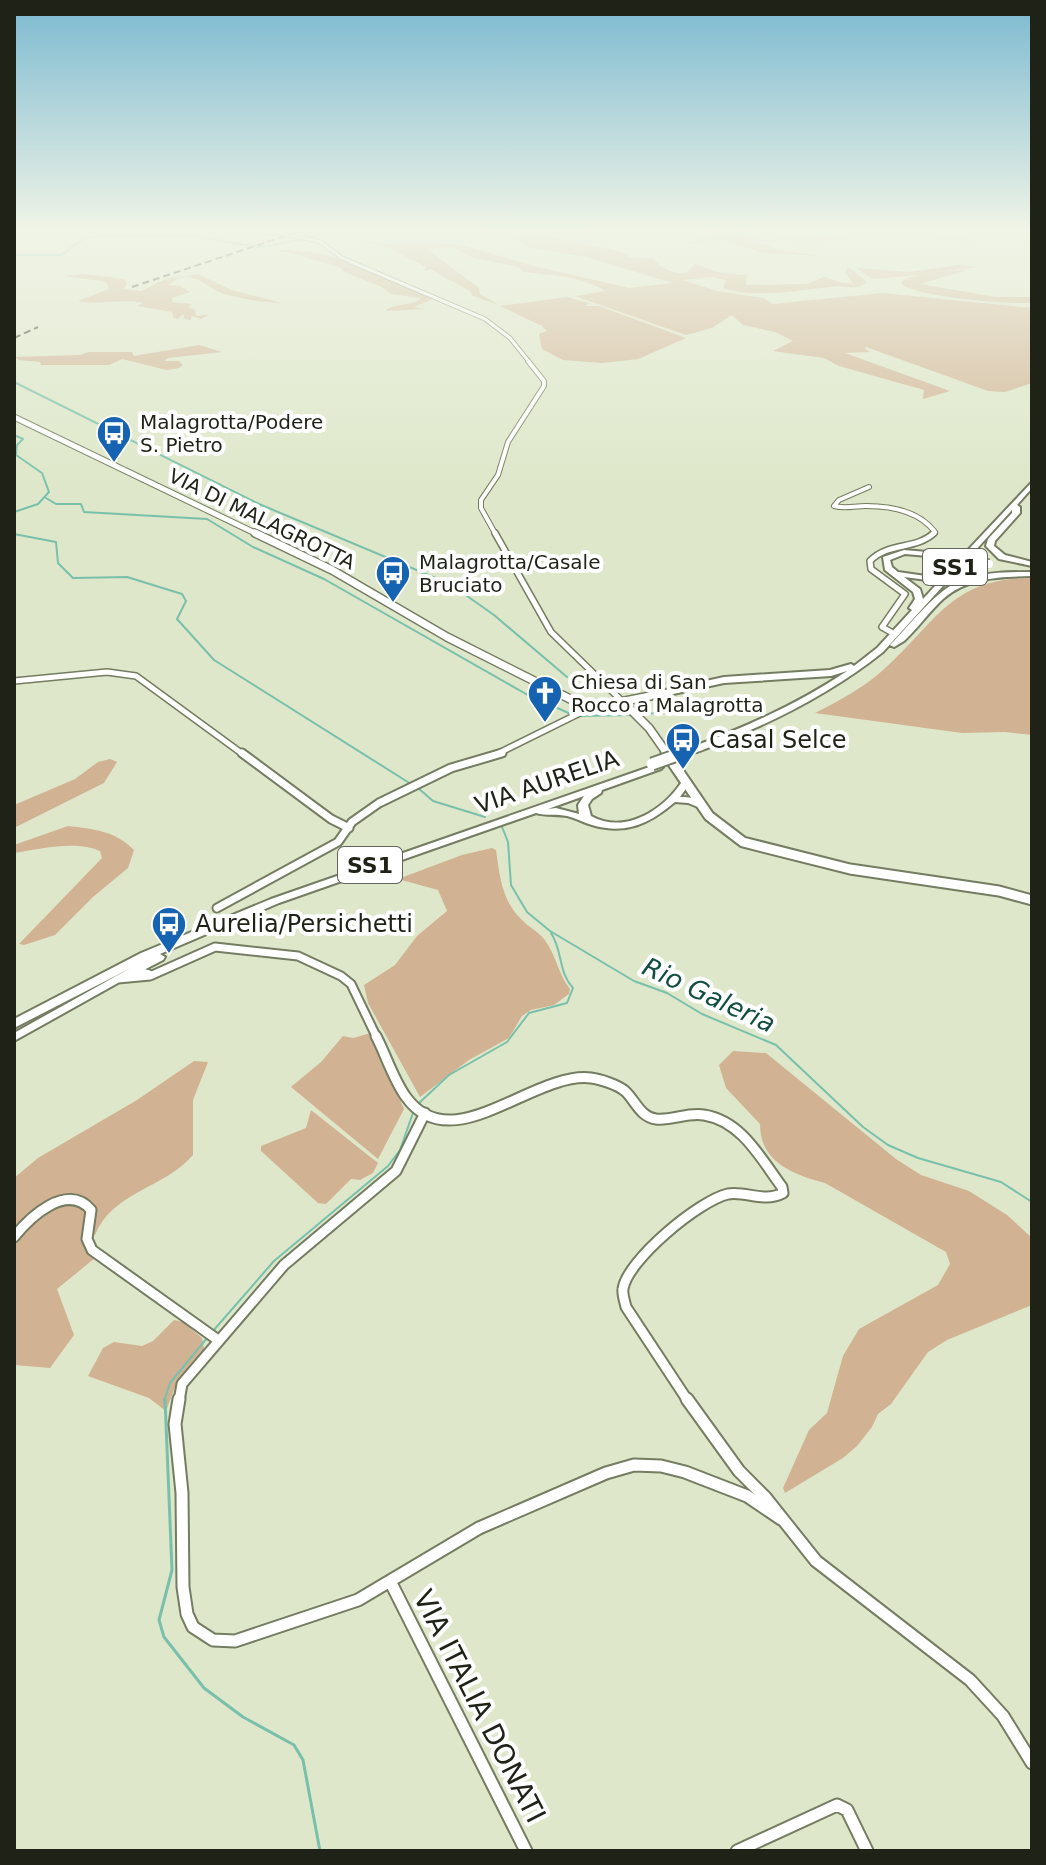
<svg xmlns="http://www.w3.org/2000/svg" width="1046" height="1865" font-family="'DejaVu Sans',sans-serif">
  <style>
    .green { fill: #d1b393 }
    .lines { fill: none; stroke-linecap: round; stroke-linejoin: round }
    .stream-far1 { stroke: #79c0ac; stroke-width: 2 }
    .stream { stroke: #79c0ac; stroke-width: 3 }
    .minor-far5-casing { stroke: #747c61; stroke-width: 5 }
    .minor-far4-casing { stroke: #747c61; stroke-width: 6 }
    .minor-far3-casing { stroke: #747c61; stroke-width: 8 }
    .minor-far2-casing { stroke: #747c61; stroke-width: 11 }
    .minor-far1-casing { stroke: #747c61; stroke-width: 13 }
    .minor-casing { stroke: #747c61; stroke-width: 15 }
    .major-far2-casing { stroke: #747c61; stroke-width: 7 }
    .major-far1-casing { stroke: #747c61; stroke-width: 10 }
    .major-casing { stroke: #747c61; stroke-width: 13 }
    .highway-casing { stroke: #747c61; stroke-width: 4 }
    .minor-far5 { stroke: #fff; stroke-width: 3 }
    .minor-far4 { stroke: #fff; stroke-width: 4 }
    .minor-far3 { stroke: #fff; stroke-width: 5 }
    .minor-far2 { stroke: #fff; stroke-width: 7 }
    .minor-far1 { stroke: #fff; stroke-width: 9 }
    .minor { stroke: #fff; stroke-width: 11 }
    .major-far2 { stroke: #fff; stroke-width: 5 }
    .major-far1 { stroke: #fff; stroke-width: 7 }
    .major { stroke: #fff; stroke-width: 9 }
    .highway { fill: #fff; fill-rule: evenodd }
    .rail { stroke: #34372a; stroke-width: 2; stroke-dasharray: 7 4; stroke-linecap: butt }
    .highway-bridge-far1-casing { stroke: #747c61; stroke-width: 11; stroke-linecap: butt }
    .highway-bridge-casing { stroke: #747c61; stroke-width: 15; stroke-linecap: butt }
    .highway-bridge-far1 { stroke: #fff; stroke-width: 8 }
    .highway-bridge { stroke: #fff; stroke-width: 11 }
    .labels { text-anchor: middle; stroke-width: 8; stroke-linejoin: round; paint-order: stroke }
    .far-poi-label { font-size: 20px; fill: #1f2217; stroke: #fff; text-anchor: start }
    .far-street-label { font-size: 20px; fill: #1f2217; stroke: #fff }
    .shield { fill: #fff; stroke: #62645d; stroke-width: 2 }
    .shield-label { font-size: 22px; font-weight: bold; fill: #1f2217 }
    .poi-label { font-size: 24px; fill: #1f2217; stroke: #fff; text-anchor: start }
    .street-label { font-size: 24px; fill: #1f2217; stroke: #fff }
    .water-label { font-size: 26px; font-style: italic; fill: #114e40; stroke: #fff }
    .near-street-label { font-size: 28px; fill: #1f2217; stroke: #fff }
  </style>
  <rect width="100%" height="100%" fill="#dee7c9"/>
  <path class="green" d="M 457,228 L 592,228 L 585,229 L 588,234 L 548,235 L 622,252 L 630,257 L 654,259 C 659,268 676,275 687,273 L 695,264 L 721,273 L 747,275 L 746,285 L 807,284 L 824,277 L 842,283 L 854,284 L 845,272 L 848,267 L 867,282 C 858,291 844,285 831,287 C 796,290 758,299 723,288 L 726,280 L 713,277 L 682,280 L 717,291 L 763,298 L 773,304 L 882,293 L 1032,308 L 1032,383 L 1005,392 L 988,391 L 866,347 L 864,348 L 870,352 L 845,353 L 950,391 L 923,399 L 924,390 L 839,366 L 824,358 L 773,351 L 793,341 L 775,332 L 743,325 L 732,315 L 712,328 L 686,335 L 575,296 L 606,291 C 581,276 552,275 523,272 L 519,267 L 474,258 L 451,247 L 427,249 L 479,288 L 480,294 L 499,305 L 473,296 L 470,291 L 430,269 L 424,271 L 426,267 L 391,249 L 354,238 L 384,244 L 455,243 L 538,267 L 629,288 L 673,283 L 586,257 L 529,247 L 510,236 Z
    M 701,228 L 710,228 L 782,242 L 755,241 L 777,249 L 820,256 L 762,253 L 726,240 L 689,244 L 713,233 L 728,234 Z
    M 724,228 L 754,228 L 751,229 L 798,239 L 892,231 L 926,232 L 983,242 L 900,236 L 795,242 Z
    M 282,250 L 307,251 L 342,259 L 433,299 L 414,307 L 426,309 L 388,311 L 386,310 C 396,303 413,306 421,298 L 391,294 L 382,287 L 344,272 L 341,268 L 291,253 L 274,251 Z
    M 958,265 L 980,267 L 944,271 L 967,270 L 920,284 L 995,297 L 1032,297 L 1032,303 C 1005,304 922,298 901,284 L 903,280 L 917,275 L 872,279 L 857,268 L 910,272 Z
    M 83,274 L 124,279 L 127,283 L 124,289 L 141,291 L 166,279 L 198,274 L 231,290 L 283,303 C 264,303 243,299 224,294 C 203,287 192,265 168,285 L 180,286 L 190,292 L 172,298 L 173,302 L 192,304 L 188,307 L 195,310 L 196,316 L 208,315 L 201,319 L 192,316 L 190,320 L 185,319 L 183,314 L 178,319 L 174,318 L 172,312 L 137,306 L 143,303 C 122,298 95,306 78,301 L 109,289 L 107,283 L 101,281 L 65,276 Z
    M 567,297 L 589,303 L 585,306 L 599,306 L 686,338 L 638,359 L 602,363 L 563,360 L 542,349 L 539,334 L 547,331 L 542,326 L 500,306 Z
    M 199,345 L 222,352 L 168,358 L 164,361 L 179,361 L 183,365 L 179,368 L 167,370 L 122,359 L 109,365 L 41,365 L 40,362 L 19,360 L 15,357 L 80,355 L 89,352 L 132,352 L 134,356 Z
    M 1032,578 L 1032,735 L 1005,732 L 962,733 L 815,713 C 837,702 863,688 882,671 C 937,622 950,578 1032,578 Z
    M 110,759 L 117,762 L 104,783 L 14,828 L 14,805 L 75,779 L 98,762 Z
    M 68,826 C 93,829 116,831 134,850 L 128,868 L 93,897 L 55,935 L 24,945 L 19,944 L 102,858 L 100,851 C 76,840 40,849 14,853 L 14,845 Z
    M 492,848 L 496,850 C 500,876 501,899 521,919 C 528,927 538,931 544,939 C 556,954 558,974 570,989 L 569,994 L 554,1005 L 531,1010 L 522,1016 L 509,1038 L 469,1060 L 420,1097 L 368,1003 L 364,985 L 395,965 L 417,936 L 447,911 L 438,890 L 398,879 L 462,855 Z
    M 371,1033 L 404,1109 L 378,1159 L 291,1087 L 321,1062 L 343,1036 L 353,1038 Z
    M 733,1051 L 766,1053 L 896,1159 L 921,1175 L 969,1191 L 1007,1215 L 1032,1238 L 1032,1305 L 947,1340 L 928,1352 L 891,1404 L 878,1414 L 872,1427 L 857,1446 L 843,1458 L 785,1493 L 783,1488 L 809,1430 L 827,1413 L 843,1356 L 859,1329 L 938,1285 L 950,1264 L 946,1252 L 825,1183 C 792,1174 760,1162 760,1124 L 726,1088 L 719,1065 Z
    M 194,1061 L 208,1062 L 193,1100 L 193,1155 C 165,1188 112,1192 95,1235 L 91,1233 L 91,1204 C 65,1181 34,1217 14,1233 L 14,1178 L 38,1158 L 137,1100 Z
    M 311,1110 L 378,1163 L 373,1173 L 360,1180 L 351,1179 L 326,1204 L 318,1203 L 261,1151 L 261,1146 L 306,1128 Z
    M 72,1202 L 86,1209 L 83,1245 L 95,1258 L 57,1289 L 74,1335 L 50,1368 L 14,1365 L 14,1245 L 34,1219 L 50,1208 Z
    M 174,1320 L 183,1322 L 202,1338 L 204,1349 L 175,1387 L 166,1411 L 149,1398 L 88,1376 L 103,1348 L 114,1342 L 142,1346 L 153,1341 Z"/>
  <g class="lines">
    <path class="stream-far1" d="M 307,238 L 341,228
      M 14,255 L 61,255 L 86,237 L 194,236 L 258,247 L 301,240
      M 14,382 L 259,504 L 450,584 L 494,615 L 567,677
      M 14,435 L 23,439 L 17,445 L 16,455 L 42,473 L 49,492 L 38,504 L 14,512
      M 46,498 L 56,504 L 81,504 L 84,512 L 207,519 L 253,547 L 324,579 L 526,694 L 573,715
      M 14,534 L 56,542 L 58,563 L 73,578 L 127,577 L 182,594 L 186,601 L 177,619 L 214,660 L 411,784
      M 641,714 L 759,707
      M 579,716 L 633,715
      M 418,788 L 433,801 L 485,817
      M 502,827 L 508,842 L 511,885 L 527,912 L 550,931 L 634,981 L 667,993 L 702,1014 L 776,1045 L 863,1127 L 888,1145 L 918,1158 L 1001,1182 L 1032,1202
      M 418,1104 L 449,1075 L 507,1042 L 529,1013 L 567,1003 L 573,988 C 558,972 563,951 551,933
      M 213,1331 L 274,1261 L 388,1166 L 400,1150 L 414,1110
      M 164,1401 L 170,1383 L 207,1338"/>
    <path class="stream" d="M 165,1399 L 172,1570 L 159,1620 L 164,1637 L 204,1688 L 243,1717 L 294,1745 L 303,1760 L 320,1851"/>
    <g class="minor-far5-casing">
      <path id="minor-far5" d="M 244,231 L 278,233 L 319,241 L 342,258 L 485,319 L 510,338 L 530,363"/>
    </g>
    <g class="minor-far4-casing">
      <path id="minor-far4" d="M 869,487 L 839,500 L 834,506 C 845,509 854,506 866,506 C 892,506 919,511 935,532 L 932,535
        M 496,535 L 481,508 L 481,500 L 498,475 L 508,442 L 544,386 L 544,381 L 528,361"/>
    </g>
    <g class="minor-far3-casing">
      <path id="minor-far3" d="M 495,533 L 551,632 L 623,702
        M 891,632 L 882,627 L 905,594 L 871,569 L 870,561 C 888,542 916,550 934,533
        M 14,681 L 107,672 L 136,676 L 244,755
        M 495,755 L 592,707"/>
    </g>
    <g class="minor-far2-casing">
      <path id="minor-far2" d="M 242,753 L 331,819 L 349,828
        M 217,908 L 338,842 L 352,822 L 379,803 L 451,768 L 502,753
        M 118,979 L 150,976 L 215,947 L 298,956 L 341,976 L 351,984 L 377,1038
        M 14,1037 L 134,970 L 149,974"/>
    </g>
    <g class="minor-far1-casing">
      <path id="minor-far1" d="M 376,1036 C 386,1055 393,1079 406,1097 C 452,1161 533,1071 591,1078 C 600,1079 618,1085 625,1091 C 635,1100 640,1117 656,1119 C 671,1121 688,1112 704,1115 C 742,1121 761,1159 782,1187 L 783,1193 C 764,1203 747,1191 728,1194 C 700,1200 627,1260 623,1289 C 622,1294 625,1302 626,1307 L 688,1401
        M 14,1237 C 30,1217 67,1182 91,1210 L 87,1239 L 92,1250 L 218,1340
        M 179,1401 L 182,1384 L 284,1265 L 396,1171 L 425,1113"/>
    </g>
    <g class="minor-casing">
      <path id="minor" d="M 179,1399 L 175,1424 L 182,1493 L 183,1587 L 187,1614 L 193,1627 L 213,1640 L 235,1641 L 358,1600 L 479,1528 L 606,1473 L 634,1465 L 661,1466 L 685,1472 L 747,1496 L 781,1519
        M 687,1399 L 739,1471 L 765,1497 L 816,1561 L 970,1680 L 1003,1716 L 1032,1763
        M 391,1583 L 526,1851
        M 737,1851 L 837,1805 L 847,1810 L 867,1851"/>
    </g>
    <g class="major-far2-casing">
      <path id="major-far2" d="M 14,417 L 259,535"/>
    </g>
    <g class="major-far1-casing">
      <path id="major-far1" d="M 255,533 L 332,570 L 447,637 L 580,704 L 595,707 L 650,696
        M 623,702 L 649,728 L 668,755"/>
    </g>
    <g class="major-casing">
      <path id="major" d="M 666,753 L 709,816 L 743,842 L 850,869 L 999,891 L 1032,900"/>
    </g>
    <g class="highway-casing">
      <path id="highway" d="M 1032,482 L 1032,488 L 1017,505 L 1020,507 L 1020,513 L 995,541 L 994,546 L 1005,555 L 1032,562 L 1032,566 L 999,559 L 986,546 L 988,539 L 1012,513 L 1012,510 L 883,652 C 834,691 780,719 722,742 C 709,747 694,755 681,755 L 681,751 C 739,730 795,706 847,671 L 831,676 L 724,683 L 650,699 L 646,696 L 647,694 L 724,677 L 830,670 L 851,664 L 854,666 L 877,648 L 912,610 L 909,608 L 915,599 L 913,592 L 885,570 L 883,557 L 904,550 L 939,553 L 943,555 L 939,557 L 905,554 L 890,560 L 892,567 L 898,572 L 926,576 L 946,567 L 952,567 ZM 947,573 L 923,599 L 920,589 L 904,577 L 927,580 Z
        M 1032,572 L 1032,576 C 1000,577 968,577 943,599 C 929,612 918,628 904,641 L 894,647 L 890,645 C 911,624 936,589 964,579 C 986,572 1009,572 1032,572 Z
        M 658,764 L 663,767 L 661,769 L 602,790 L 601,793 L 592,799 L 588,805 L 591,816 C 625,835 664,810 683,780 L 686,779 L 691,782 L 680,797 C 690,797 699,798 706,805 L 704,807 L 698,807 L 688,803 L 675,802 C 649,824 626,835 592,825 C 584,823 576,818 567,816 C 557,814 546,816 536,813 L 279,903 L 160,954 L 165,957 L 163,960 L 138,973 L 130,973 L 129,969 L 14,1028 L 14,1019 L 141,953 L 271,899 ZM 584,796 L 578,805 L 579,814 L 556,808 L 548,809 Z"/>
    </g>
    <use href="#minor-far5" class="minor-far5"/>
    <use href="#minor-far4" class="minor-far4"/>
    <use href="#minor-far3" class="minor-far3"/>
    <use href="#minor-far2" class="minor-far2"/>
    <use href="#minor-far1" class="minor-far1"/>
    <use href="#minor" class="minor"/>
    <use href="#major-far2" class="major-far2"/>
    <use href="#major-far1" class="major-far1"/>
    <use href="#major" class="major"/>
    <use href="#highway" class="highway"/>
    <path class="rail" d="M 132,287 L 309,228
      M 14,338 L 38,327"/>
    <g class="highway-bridge-far1-casing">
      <path id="highway-bridge-far1" d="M 939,555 L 989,564
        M 677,755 L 684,753"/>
    </g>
    <g class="highway-bridge-casing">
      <path id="highway-bridge" d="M 652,764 L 683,753"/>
    </g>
    <use href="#highway-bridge-far1" class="highway-bridge-far1"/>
    <use href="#highway-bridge" class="highway-bridge"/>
  </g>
  <linearGradient id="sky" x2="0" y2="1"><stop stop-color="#7bb9d0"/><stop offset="0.47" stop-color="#f0f4e7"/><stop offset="1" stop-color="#f0f4e7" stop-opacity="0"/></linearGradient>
  <rect width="1046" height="489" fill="url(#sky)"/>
  <defs>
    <g id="bus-pin" transform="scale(1.8)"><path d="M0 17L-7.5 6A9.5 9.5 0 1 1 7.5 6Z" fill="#1663b2" stroke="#fff"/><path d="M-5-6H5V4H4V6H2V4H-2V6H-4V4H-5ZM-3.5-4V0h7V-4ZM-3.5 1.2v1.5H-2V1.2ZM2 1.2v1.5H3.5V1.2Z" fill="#fff"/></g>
    <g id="church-pin" transform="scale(1.8)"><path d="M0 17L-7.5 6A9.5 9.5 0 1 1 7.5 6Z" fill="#1663b2" stroke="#fff"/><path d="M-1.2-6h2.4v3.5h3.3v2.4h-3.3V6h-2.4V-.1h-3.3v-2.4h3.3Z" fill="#fff"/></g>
  </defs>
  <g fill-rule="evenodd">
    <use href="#bus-pin" x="114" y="433"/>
    <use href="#bus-pin" x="393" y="573"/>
    <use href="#church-pin" x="545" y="693"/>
    <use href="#bus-pin" x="683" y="740"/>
    <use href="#bus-pin" x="169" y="924"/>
  </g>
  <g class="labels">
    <g class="far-poi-label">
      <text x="140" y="429">Malagrotta/Podere<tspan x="140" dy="23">S. Pietro</tspan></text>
      <text x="419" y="569">Malagrotta/Casale<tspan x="419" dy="23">Bruciato</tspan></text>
      <text x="571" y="689">Chiesa di San<tspan x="571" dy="23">Rocco a Malagrotta</tspan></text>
    </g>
    <g class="far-street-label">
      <text transform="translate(262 519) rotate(26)" y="7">VIA DI MALAGROTTA</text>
    </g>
    <g class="shield">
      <rect x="923" y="549" width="64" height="36" rx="6"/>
      <rect x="338" y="847" width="64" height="36" rx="6"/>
    </g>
    <g class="shield-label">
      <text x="955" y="575">SS1</text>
      <text x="370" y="873">SS1</text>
    </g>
    <g class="poi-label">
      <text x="709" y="748">Casal Selce</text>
      <text x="195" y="932">Aurelia/Persichetti</text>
    </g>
    <g class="street-label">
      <text transform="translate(547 782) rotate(-19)" y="8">VIA AURELIA</text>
    </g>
    <g class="water-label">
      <text transform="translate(709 995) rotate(25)" y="9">Rio Galeria</text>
    </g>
    <g class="near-street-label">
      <text transform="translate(480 1706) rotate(63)" y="10">VIA ITALIA DONATI</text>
    </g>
  </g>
  <rect width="1046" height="1865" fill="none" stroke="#1f2217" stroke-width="32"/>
</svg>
